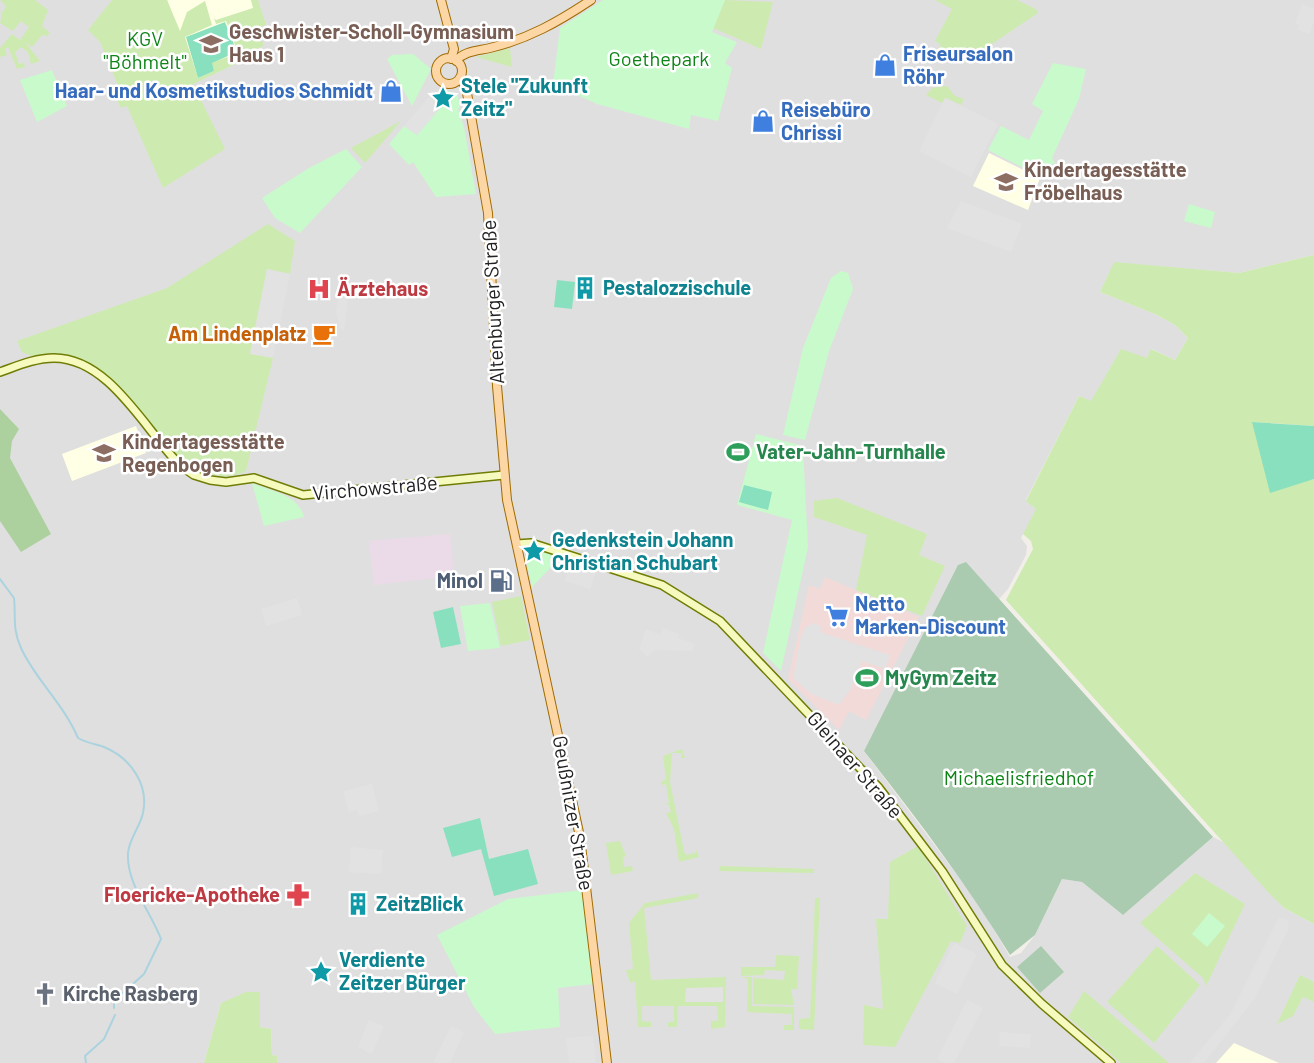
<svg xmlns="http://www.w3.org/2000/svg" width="1314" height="1063" font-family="Barlow,sans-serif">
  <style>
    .residential { fill: #e0dfdf }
    .commercial { fill: #f2dad9 }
    .industrial { fill: #ebdbe8 }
    .education { fill: #ffffe5 }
    .grass { fill: #cdebb0 }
    .forest { fill: #add19e }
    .cemetery { fill: #aacbaf }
    .park { fill: #c8facc }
    .pitch { fill: #88e0be }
    .parking { fill: #e2e2e2 }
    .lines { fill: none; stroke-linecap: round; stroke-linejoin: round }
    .stream { stroke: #aad3df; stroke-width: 2 }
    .secondary-casing { stroke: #707d05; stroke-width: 10 }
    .primary-casing { stroke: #a06b00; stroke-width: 10 }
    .secondary { stroke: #f7fabf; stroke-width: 7 }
    .primary { stroke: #fcd6a4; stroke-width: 8 }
    .labels { text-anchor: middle; stroke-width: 5; stroke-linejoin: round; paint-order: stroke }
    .education-label { font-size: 20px; font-weight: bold; fill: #785e54; stroke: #fff; text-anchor: start }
    .park-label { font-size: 20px; fill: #0c8416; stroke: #fff }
    .shop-label { font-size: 20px; font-weight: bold; fill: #366cbe; stroke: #fff; text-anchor: start }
    .culture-label { font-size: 20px; font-weight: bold; fill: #0d838f; stroke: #fff; text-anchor: start }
    .health-label { font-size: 20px; font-weight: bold; fill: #be3a42; stroke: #fff; text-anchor: start }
    .street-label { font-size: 20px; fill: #222; stroke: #fff }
    .food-label { font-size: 20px; font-weight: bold; fill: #c56008; stroke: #fff; text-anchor: end }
    .leisure-label { font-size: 20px; font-weight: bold; fill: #27864d; stroke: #fff; text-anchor: start }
    .service-label { font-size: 20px; font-weight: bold; fill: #4e5e75; stroke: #fff; text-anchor: end }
    .worship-label { font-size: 20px; font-weight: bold; fill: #5b616d; stroke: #fff; text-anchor: start }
  </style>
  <rect width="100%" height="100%" fill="#f2efe9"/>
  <path class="residential" d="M 0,0 L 1314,0 L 1314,255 L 1239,273 L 1114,263 L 1100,292 L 1157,315 L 1175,325 L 1188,338 L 1175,360 L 1152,349 L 1148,358 L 1091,402 L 1079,396 L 1026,500 L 1037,509 L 1021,538 L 1027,546 L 1026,555 L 1008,589 L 999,599 L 966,563 L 864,751 L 979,904 L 1010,957 L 1021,953 L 1035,935 L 1062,879 L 1082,882 L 1123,915 L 1213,837 L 1225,843 L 1284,908 L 1314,924 L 1314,1063 L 278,1063 L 277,1056 L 272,1055 L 271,1029 L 260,1027 L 260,992 L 221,1003 L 204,1063 L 0,1063 Z"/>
  <path class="commercial" d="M 825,577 L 919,617 L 866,720 L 849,711 L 839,730 L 788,679 L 809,585 L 820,589 Z"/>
  <path class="industrial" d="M 450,534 L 454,576 L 374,585 L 369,541 Z"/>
  <path class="education" d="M 167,0 L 251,0 L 254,8 L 228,18 L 244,60 L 198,81 Z
    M 989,153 L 1040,178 L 1028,210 L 973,186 Z
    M 136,426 L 146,453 L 72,481 L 62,454 Z
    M 1234,1043 L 1279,1063 L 1216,1063 Z"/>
  <path class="grass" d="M 0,0 L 35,0 L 48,10 L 42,26 L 50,33 L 47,36 L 42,35 L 32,47 L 25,42 L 40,61 L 31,64 L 28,52 L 21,47 L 15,52 L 19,64 L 24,63 L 25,67 L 17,69 L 8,47 L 5,49 L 7,55 L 0,57 L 0,48 L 12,34 L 20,40 L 29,27 L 21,21 L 13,31 L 0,23 L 2,14 L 0,11 L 3,12 L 6,6 Z
    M 112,0 L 167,0 L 180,31 L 187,12 L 205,1 L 212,25 L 185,37 L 198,78 L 214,71 L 211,63 L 238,53 L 226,21 L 216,24 L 214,18 L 216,20 L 253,8 L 251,0 L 258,0 L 266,25 L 257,28 L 264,46 L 242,54 L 244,60 L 193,84 L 225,149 L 163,188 L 127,106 L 121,108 L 115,96 L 121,93 L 100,42 L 88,30 Z
    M 725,0 L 773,2 L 761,49 L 713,28 Z
    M 935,0 L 1017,0 L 1036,9 L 1038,13 L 965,62 L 955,63 L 935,55 L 941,45 L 935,41 L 952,9 Z
    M 510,48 L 512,67 L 476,57 Z
    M 947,86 L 955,96 L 964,99 L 961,105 L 946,98 L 942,103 L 926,95 L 932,88 Z
    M 401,121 L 365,163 L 351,148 Z
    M 268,224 L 295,241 L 290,274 L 267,269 L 250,353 L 273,358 L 246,471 C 221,485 193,469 173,454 L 91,367 L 36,358 L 22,352 L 17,341 L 167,288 Z
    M 1314,255 L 1314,426 L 1253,422 L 1261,447 L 1311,480 L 1314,479 L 1314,924 L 1284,908 L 1267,891 L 1006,600 L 1033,549 L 1031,541 L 1023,534 L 1036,509 L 1026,501 L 1079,396 L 1091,401 L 1121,349 L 1147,358 L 1151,349 L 1175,360 L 1188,338 L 1175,325 L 1157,315 L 1100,292 L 1114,262 L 1239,273 Z
    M 837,498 L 927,534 L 919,555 L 945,566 L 922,616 L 856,590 L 867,535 L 814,517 L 814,501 Z
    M 521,596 L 530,640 L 501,646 L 492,602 Z
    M 682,749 L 685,758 L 682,758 L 682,753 L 672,753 L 670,782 L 684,851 L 686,855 L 695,853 L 697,850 L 699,857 L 679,862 L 674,829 L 666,813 L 671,812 L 669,805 L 664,804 L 669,803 L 666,784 L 661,785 L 661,781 L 666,780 L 663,756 Z
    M 620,841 L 626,856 L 623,858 L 624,867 L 632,866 L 633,871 L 611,875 L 606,843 Z
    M 918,846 L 967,926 L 960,943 L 951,941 L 895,1047 L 863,1045 L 864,1005 L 883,1009 L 876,919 L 888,919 L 890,862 Z
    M 720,866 L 814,869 L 814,873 L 719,871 Z
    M 1195,873 L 1245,904 L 1206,986 L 1203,978 L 1140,923 Z
    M 698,893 L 698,898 L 644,908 L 651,980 L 726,977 L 725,1027 L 711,1029 L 711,1021 L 718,1021 L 717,1006 L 678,1006 L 677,1027 L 668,1027 L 668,1022 L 674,1022 L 674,1006 L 642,1006 L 642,1021 L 651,1022 L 651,1027 L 638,1027 L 635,981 L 630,983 L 626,970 L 633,969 L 629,923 L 645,903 Z
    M 815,898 L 820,898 L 814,1030 L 799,1029 L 799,1019 L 810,1018 Z
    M 1157,946 L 1200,985 L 1154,1043 L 1107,1002 Z
    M 776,955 L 799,956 L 797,989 L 791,989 L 794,1005 L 753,1004 L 753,978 L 784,980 L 785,971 L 765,970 L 764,975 L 741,976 L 741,967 L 775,967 Z
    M 1300,975 L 1314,982 L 1314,1002 L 1303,997 L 1293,1016 L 1277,1024 Z
    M 741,977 L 752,977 L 752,1006 L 794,1007 L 794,1030 L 784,1030 L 784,1025 L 792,1025 L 792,1014 L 747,1012 L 748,979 Z
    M 1084,991 L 1169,1063 L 1121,1063 L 1068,1017 Z
    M 246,992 L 260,992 L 260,1027 L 271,1029 L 272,1055 L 277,1056 L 278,1063 L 204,1063 L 221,1003 Z"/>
  <path class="forest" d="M 0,409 L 19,429 L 12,441 L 10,458 L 51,534 L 21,552 L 0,521 Z"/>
  <path class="cemetery" d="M 966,562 L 1213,837 L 1123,915 L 1082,882 L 1062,879 L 1035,935 L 1010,955 C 966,883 916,817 864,751 L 958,565 Z
    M 1041,946 L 1064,972 L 1040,993 L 1017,967 Z"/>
  <path class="park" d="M 603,0 L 725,0 L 712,32 L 737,42 L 725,63 L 732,68 L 718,121 L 691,115 L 689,129 L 597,104 L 553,84 L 560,28 Z
    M 413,54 L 431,69 L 412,106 L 387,59 L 392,55 Z
    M 1053,63 L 1086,69 L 1079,99 L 1052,158 L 1055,163 L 1033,173 L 988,150 L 1001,126 L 1029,140 L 1043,111 L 1032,104 Z
    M 52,70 L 67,106 L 37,122 L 20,80 Z
    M 439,91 L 448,91 L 458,96 L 460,108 L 458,109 L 464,127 L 476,194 L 436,197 L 413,162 L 409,165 L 389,144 L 404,126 L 417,135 L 441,107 L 430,96 Z
    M 346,149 L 362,167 L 300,233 L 275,218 L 262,198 L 309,168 Z
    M 1189,204 L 1215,212 L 1211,228 L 1184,221 Z
    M 841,271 L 848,273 L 853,289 L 829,351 L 805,440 L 783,435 L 803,348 L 831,278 Z
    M 756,434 L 803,446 L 808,547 L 781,671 L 763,653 L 792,520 L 737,505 Z
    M 252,483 C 271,491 299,495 304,517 L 264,526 Z
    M 534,548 L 561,557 L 532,587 L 525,556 Z
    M 490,603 L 500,648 L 468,651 L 460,606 Z
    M 582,890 L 593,984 L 558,988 L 560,1027 L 495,1034 L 474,1007 L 437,935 L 508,899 Z
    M 1209,913 L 1225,926 L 1207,947 L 1192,934 Z"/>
  <path class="pitch" d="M 225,22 L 237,52 L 212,63 L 214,71 L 198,78 L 186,37 Z
    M 557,280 L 575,282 L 572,309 L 554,307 Z
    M 1252,422 L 1314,426 L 1314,479 L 1270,493 Z
    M 744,485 L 772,492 L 768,510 L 739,502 Z
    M 453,607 L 461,644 L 441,648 L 433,612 Z
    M 480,818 L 489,859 L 528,849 L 538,884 L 494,896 L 481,849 L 452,857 L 443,828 Z"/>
  <path class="parking" d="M 1302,4 L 1314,9 L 1314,22 L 1309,34 L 1298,30 L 1299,25 L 1295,24 Z
    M 430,96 L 442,106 L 417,135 L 404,126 Z
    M 945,98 L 998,124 L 971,177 L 919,151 Z
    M 961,201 L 1022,224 L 1011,252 L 947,228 Z
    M 267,269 L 290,274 L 273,358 L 250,354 Z
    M 341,283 L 349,289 L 344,331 L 340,328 L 336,312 Z
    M 563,562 L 596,572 L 590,589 L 565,581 L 568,570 L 562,568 Z
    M 297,598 L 302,615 L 266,626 L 261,609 Z
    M 813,623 L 822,627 L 820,632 L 890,655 L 885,669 L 862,661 L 850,690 L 839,705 L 811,694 L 793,678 L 801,637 L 805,628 Z
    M 663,628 L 679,634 L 678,638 L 695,644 L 692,651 L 654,650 L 648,657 L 639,649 L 646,629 L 660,635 Z
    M 372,784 L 379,811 L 359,816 L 357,810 L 349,812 L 343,791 Z
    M 351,847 L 383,850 L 381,874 L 349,872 Z
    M 1279,917 L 1288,920 L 1289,928 L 1255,998 L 1204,1063 L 1190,1063 L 1231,1013 Z
    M 954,943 L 977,954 L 957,994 L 935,983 Z
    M 723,987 L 723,1002 L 685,1002 L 686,988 Z
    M 967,1000 L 983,1008 L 954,1063 L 945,1063 L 937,1059 Z
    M 369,1020 L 384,1026 L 372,1054 L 358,1047 Z
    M 451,1026 L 464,1032 L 450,1063 L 433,1063 Z
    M 1000,1032 L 1031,1034 L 1030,1048 L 999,1046 Z
    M 593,1036 L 596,1063 L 569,1063 L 566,1038 Z"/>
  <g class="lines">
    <path class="stream" d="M 0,579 L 14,598 C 16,617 12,628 21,648 C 35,679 63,703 78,738 C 87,743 95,744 104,747 C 131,758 149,785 143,813 C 140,827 129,839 128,853 C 126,883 151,912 161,939 L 144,974 L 114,1001 L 114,1008
      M 86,1063 L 85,1056 L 104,1039 L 115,1015"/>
    <g class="secondary-casing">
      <path id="secondary" d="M 0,372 C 17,366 35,358 54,358 C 110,358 146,432 181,466 L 194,475 L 210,480 L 226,482 L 254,478 L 303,495 L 504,475
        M 517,544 L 531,543 L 662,585 L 720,621 L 879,788 L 942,871 L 1002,965 L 1042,1004 L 1111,1063"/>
    </g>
    <g class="primary-casing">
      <path id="primary" d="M 441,0 L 454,49 L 451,59
        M436 71a13 13 0 1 1 26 0a13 13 0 1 1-26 0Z
        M 456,61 C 464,51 477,51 490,48 C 528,39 558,22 591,0
        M 461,76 L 467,93 L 488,213 L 497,386 L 507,500 L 580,837 L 607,1063"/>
    </g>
    <use href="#secondary" class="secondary"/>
    <use href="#primary" class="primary"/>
  </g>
  <defs>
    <g id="school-bare" transform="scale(1.8)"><path d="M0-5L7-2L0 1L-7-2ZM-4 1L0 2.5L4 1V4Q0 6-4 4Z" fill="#8d6e63" stroke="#fff" stroke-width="2.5" paint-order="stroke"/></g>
    <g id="shop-bare" transform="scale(1.8)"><path d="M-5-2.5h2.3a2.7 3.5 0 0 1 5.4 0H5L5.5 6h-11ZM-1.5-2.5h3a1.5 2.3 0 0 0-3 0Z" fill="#3f7fe0" stroke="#fff" stroke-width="2.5" paint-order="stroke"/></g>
    <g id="sight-bare" transform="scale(1.8)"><path d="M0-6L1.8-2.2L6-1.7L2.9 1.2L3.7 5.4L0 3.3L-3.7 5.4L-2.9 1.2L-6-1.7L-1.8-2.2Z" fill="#0f9aa8" stroke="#fff" stroke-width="2.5" paint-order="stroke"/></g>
    <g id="building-bare" transform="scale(1.8)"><path d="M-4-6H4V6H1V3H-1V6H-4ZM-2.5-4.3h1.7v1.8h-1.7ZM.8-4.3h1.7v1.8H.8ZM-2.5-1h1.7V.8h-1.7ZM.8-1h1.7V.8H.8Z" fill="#0f9aa8" stroke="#fff" stroke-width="2.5" paint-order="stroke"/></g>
    <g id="hospital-bare" transform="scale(1.8)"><path d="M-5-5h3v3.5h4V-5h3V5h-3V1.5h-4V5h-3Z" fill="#e0444e" stroke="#fff" stroke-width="2.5" paint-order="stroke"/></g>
    <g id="cafe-bare" transform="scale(1.8)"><path d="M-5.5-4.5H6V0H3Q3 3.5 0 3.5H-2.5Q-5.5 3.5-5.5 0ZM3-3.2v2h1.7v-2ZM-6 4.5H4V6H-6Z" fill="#e8710a" stroke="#fff" stroke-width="2.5" paint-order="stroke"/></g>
    <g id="stadium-bare" transform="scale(1.8)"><path d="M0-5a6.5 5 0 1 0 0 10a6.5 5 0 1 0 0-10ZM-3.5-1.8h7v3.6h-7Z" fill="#2e9e5b" stroke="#fff" stroke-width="2.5" paint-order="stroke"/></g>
    <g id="fuel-bare" transform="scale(1.8)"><path d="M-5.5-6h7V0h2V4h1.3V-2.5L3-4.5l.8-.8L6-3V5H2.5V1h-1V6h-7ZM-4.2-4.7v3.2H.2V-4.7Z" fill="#5c6f8a" stroke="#fff" stroke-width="2.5" paint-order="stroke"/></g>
    <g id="supermarket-bare" transform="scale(1.8)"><path d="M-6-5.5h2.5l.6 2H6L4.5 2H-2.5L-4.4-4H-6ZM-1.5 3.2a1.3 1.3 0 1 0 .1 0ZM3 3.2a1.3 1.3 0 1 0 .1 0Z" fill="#3f7fe0" stroke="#fff" stroke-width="2.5" paint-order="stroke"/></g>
    <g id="pharmacy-bare" transform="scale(1.8)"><path d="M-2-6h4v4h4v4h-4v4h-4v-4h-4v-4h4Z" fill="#e0444e" stroke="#fff" stroke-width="2.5" paint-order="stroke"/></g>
    <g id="church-bare" transform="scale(1.8)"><path d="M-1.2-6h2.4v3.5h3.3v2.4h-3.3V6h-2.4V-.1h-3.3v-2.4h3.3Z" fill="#6b7280" stroke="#fff" stroke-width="2.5" paint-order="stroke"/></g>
  </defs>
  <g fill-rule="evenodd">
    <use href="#school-bare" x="211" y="44"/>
    <use href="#shop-bare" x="885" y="65"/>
    <use href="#shop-bare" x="391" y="91"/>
    <use href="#sight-bare" x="443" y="98"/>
    <use href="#shop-bare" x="763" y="121"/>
    <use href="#school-bare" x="1006" y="182"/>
    <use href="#building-bare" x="585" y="288"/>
    <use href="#hospital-bare" x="319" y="289"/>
    <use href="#cafe-bare" x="324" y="334"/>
    <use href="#stadium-bare" x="738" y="452"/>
    <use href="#school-bare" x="104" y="453"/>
    <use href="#sight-bare" x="534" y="551"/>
    <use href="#fuel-bare" x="501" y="581"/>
    <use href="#supermarket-bare" x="837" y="616"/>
    <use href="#stadium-bare" x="867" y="678"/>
    <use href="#pharmacy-bare" x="298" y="895"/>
    <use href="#building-bare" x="358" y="904"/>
    <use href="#sight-bare" x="321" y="972"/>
    <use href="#church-bare" x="45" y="994"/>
  </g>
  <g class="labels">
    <g class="education-label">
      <text x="229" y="39">Geschwister-Scholl-Gymnasium<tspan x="229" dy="23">Haus 1</tspan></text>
      <text x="1024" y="177">Kindertagesstätte<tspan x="1024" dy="23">Fröbelhaus</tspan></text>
      <text x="122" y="449">Kindertagesstätte<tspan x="122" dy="23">Regenbogen</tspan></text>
    </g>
    <g class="park-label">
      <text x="145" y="46">KGV<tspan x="145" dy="23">"Böhmelt"</tspan></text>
      <text x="659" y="66">Goethepark</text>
      <text x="1019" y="785">Michaelisfriedhof</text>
    </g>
    <g class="shop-label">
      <text x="903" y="61">Friseursalon<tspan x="903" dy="23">Röhr</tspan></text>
      <text x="373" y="98" text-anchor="end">Haar- und Kosmetikstudios Schmidt</text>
      <text x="781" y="117">Reisebüro<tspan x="781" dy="23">Chrissi</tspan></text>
      <text x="855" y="611">Netto<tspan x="855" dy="23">Marken-Discount</tspan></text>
    </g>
    <g class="culture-label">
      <text x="461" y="93">Stele "Zukunft<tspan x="461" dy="23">Zeitz"</tspan></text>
      <text x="603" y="295">Pestalozzischule</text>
      <text x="552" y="547">Gedenkstein Johann<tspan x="552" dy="23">Christian Schubart</tspan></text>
      <text x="376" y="911">ZeitzBlick</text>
      <text x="339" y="967">Verdiente<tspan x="339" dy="23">Zeitzer Bürger</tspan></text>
    </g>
    <g class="health-label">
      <text x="337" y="296">Ärztehaus</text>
      <text x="280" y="902" text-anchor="end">Floericke-Apotheke</text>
    </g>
    <g class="street-label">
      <text transform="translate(493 302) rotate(-93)" y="7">Altenburger Straße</text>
      <text transform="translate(375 488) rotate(-5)" y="7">Virchowstraße</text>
      <text transform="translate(855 765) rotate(49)" y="7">Gleinaer Straße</text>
      <text transform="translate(573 813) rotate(80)" y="7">Geußnitzer Straße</text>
    </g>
    <g class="food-label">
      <text x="306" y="341">Am Lindenplatz</text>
    </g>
    <g class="leisure-label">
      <text x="756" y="459">Vater-Jahn-Turnhalle</text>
      <text x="885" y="685">MyGym Zeitz</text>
    </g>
    <g class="service-label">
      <text x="483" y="588">Minol</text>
    </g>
    <g class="worship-label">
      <text x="63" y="1001">Kirche Rasberg</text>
    </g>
  </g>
</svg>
